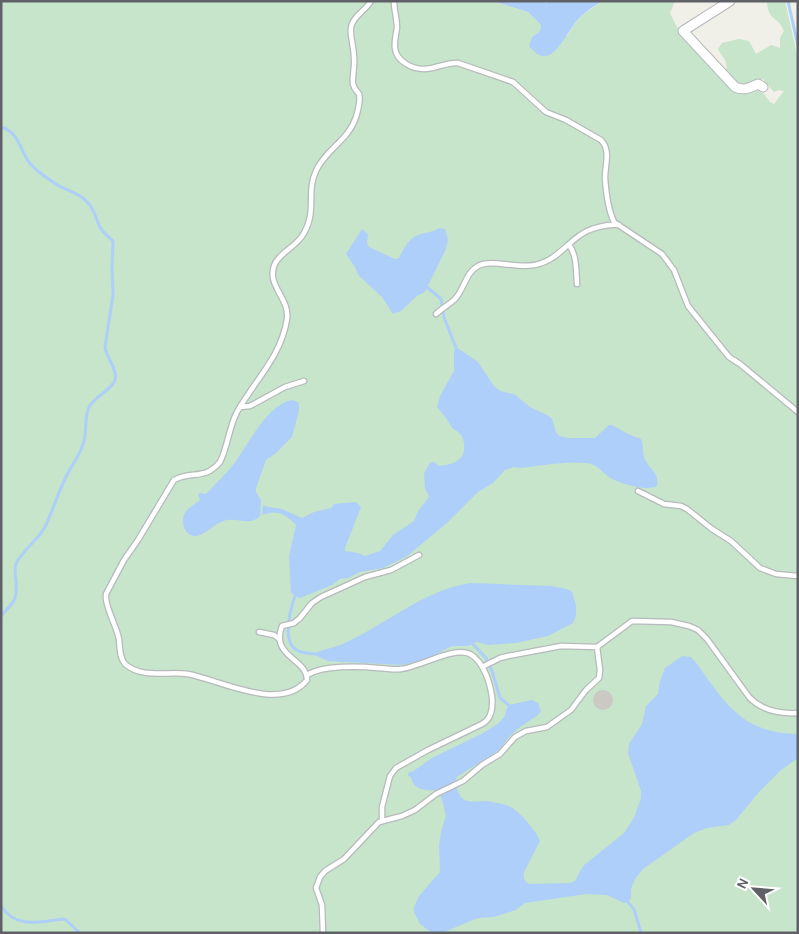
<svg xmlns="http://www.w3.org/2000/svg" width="799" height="934" font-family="Karla,sans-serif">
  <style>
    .green { fill: #c6e5ca }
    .water { fill: #aecff9 }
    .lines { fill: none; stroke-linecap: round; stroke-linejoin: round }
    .stream { stroke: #aecff9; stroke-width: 3 }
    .building { fill: #cbc9c4 }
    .service-casing { stroke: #b7b9bd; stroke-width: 7 }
    .minor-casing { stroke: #b7b9bd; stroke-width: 11 }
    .service { stroke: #fff; stroke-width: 4.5 }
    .minor { stroke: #fff; stroke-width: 9 }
  </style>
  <rect width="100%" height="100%" fill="#f0efe8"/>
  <path class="green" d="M 1,1 L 493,1 L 528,12 L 541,25 L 540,31 L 532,37 L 567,36 L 573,26 L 582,15 L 603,1 L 675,1 L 670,13 L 680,33 L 729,85 L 759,91 L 764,94 L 770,102 L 774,104 L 784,91 L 779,90 L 774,92 L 763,79 C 738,84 745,93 725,72 C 730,63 722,57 718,49 L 722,43 L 739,39 L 749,41 L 756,54 L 771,45 L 780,48 L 780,38 L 784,31 C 778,15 768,22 767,1 L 785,1 L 798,59 L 798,933 L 1,933 Z"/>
  <path class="water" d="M 493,1 L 544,1 L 546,3 L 551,1 L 603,1 C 592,7 580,15 573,26 C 562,41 549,72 529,46 L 532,37 L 540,31 L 541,25 L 528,12 Z
    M 439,228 L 445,229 L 448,240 L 445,251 L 425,292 L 417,296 L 401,311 L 393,314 L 382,297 L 358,275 L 355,267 L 346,254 L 362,229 L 368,234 L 367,243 L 369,247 L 395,259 L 399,258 C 403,250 409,238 418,235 C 426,232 432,233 439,228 Z
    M 459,349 L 478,362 L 494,386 L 500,391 L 514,394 L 530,407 L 549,416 L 552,419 L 556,432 L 559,436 L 568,438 L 595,438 L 609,425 L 612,425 L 628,434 L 641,439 C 644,445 642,453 645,460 C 650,469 660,474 657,486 C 647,492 618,483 609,477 C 603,473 600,468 594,465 C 576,459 540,466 521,468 L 514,467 L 505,470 L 493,483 L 478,492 L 447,523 L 406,557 L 383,568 L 360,572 L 348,578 L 340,579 L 332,585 L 300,598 L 291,593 L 289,556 L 296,525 C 286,514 276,509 262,515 L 263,505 L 268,507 L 282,509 L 302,518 L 314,512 L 331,508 L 334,504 L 356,502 L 361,507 L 345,548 L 345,551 L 358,553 L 365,556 L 380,551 L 393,535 L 414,521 L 418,511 L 429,497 L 425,488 L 424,473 L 430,463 L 434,462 L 439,466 C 445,465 454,464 458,460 C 466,456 466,440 460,434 C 458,431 453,430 451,426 C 447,419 443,414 437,407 L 440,396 L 454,371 L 454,350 Z
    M 292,400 L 298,402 L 299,405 L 299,411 L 292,437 L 276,453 L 266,460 L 256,488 L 256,492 L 261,500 L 260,516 C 250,526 239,518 227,520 C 216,522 210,531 200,535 C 186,540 179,523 185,513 C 188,507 195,505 200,500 L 198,495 L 200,493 L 206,494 C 215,484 225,475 233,465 C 248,446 266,405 292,400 Z
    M 471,583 L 551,586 L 567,589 L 572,592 L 576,605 L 576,616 L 573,623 L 548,636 L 516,643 L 488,645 L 477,642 L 468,646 L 452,646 L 425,660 L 401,665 L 328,661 L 317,656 L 318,652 C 327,648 338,647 347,642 C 388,623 426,589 471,583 Z
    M 682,656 L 691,657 L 694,660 C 725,702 740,733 798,734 L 798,758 L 781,770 L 759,792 L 736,820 L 729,825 L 707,828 L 694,833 L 643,869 L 635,879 L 631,889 L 631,898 L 628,902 L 624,903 L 607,895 L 586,894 L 525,903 L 516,910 L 503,914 L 494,917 L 478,918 L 444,932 L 432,933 L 420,924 L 414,912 L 414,907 L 419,896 L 440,872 L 439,845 L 441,832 L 446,815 L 439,790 C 427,791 413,791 411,777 L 408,776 L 409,772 L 412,772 L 432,758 L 483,733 L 499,723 L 505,716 L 507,708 L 509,705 L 532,700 L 538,703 L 541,711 L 538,715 L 520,727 L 509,737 L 499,750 L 457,777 L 455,781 C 457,787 458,795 463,799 C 468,803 479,801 486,801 C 492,802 500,803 506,805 C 517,808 536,830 540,841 L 524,872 C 523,878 524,881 529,884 L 570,883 L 575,881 L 583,866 L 624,833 L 634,818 L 641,798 L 641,791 L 628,753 L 629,743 L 637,732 L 642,724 L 646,706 L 658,694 L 660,681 L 665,668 Z"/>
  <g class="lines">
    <path class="stream" d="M 788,1 L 798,46
      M 1,127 C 17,131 20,148 27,159 C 32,169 47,178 56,184 C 64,189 75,192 83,198 C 95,208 94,215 100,227 C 103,233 109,237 113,241 L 112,267 L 113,295 L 105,347 C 106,357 118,370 115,380 C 112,390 96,395 89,407 C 84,418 87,429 84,441 C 81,454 71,466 65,479 C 58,494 53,509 46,525 C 38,541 22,550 16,564 C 13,573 19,587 15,598 C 13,605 5,610 1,616
      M 427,287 L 441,299 L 444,317 L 458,353
      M 297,592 C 291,604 283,636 293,647 C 299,654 312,654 320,654
      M 471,642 L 486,658 L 492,671 L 500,698 L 511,707
      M 626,900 L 634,909 L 641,933
      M 1,906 C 16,929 39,922 62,919 L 66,920 L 80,933"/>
  </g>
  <path class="building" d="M593 700a10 10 0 1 1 20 0a10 10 0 1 1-20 0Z"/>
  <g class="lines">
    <g class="service-casing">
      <path id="service" d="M 371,1 C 366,10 355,15 352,24 C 350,28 351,32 351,35 C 352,43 354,50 354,58 C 355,67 352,76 353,84 C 354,89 357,91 359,94 C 361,101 358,110 356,117 C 349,140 325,150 316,171 C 306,191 317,211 304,233 C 297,247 278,253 274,266 C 267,286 290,299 287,319 C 281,357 255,380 237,412 C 229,427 228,446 220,462 C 204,481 192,470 174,480 L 138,540 L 124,560 L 106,594 L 106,599 C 108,613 116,625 119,639 C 120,647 119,657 125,664 C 142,679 168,671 188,674 C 220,680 281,713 307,680 C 307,658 270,657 282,626 L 294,623 L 300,618 L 312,603 L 321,597 L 365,577 L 391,570 L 419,555
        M 394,1 C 394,10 397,19 397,28 C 396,35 394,41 395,48 C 396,61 412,69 424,69 C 436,69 446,62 458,63 L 513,82 L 546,112 L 566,120 L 601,140 C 611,150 605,165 605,178 C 606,193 608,209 614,222 L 662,254 L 674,270 L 688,306 L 729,357 L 740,364 L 798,412
        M 569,245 C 577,255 576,271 577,284
        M 436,314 C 441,309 448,305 454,300 C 464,291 465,273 478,266 C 493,258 521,271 542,263 C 557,258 566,245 579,236 C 589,228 607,224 619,225
        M 240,407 L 250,406 L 285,387 L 304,381
        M 638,491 L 664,504 L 681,506 L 687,509 L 712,529 L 731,541 L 760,568 L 776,574 L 798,576
        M 259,632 L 274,635 L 279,639
        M 482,667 L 500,658 L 508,656 L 561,646 L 597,647 L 632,621 L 671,622 L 689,626 L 698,630 L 707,639 L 749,697 C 762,711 779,714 798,713
        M 307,675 C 323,665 359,666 378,668 C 386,668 393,670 401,669 C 420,667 454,646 470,654 C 484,662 490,683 492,697 C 493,708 492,719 482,724 L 428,750 L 396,768 L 390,776 L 382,807 L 382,820
        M 323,933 L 322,905 L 316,888 L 320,877 L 325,871 L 344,859 L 379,822 L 402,816 L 415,810 L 436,794 L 463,781 L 482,765 L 500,754 L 515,737 L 526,731 L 547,727 L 571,710 L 586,690 L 599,678 L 600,670 L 597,647"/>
    </g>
    <g class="minor-casing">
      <path id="minor" d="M 730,1 L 683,31 L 735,87 C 745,91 749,88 758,84 L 763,87"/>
    </g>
    <use href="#service" class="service"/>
    <use href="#minor" class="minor"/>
  </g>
  <rect width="799" height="934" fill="none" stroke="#5f6166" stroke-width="5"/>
  <g transform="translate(754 889) rotate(296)" stroke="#ffffff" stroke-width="4" paint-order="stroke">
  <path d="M0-4L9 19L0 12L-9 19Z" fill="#5f6166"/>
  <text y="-8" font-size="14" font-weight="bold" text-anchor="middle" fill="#5f6166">N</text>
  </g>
</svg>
